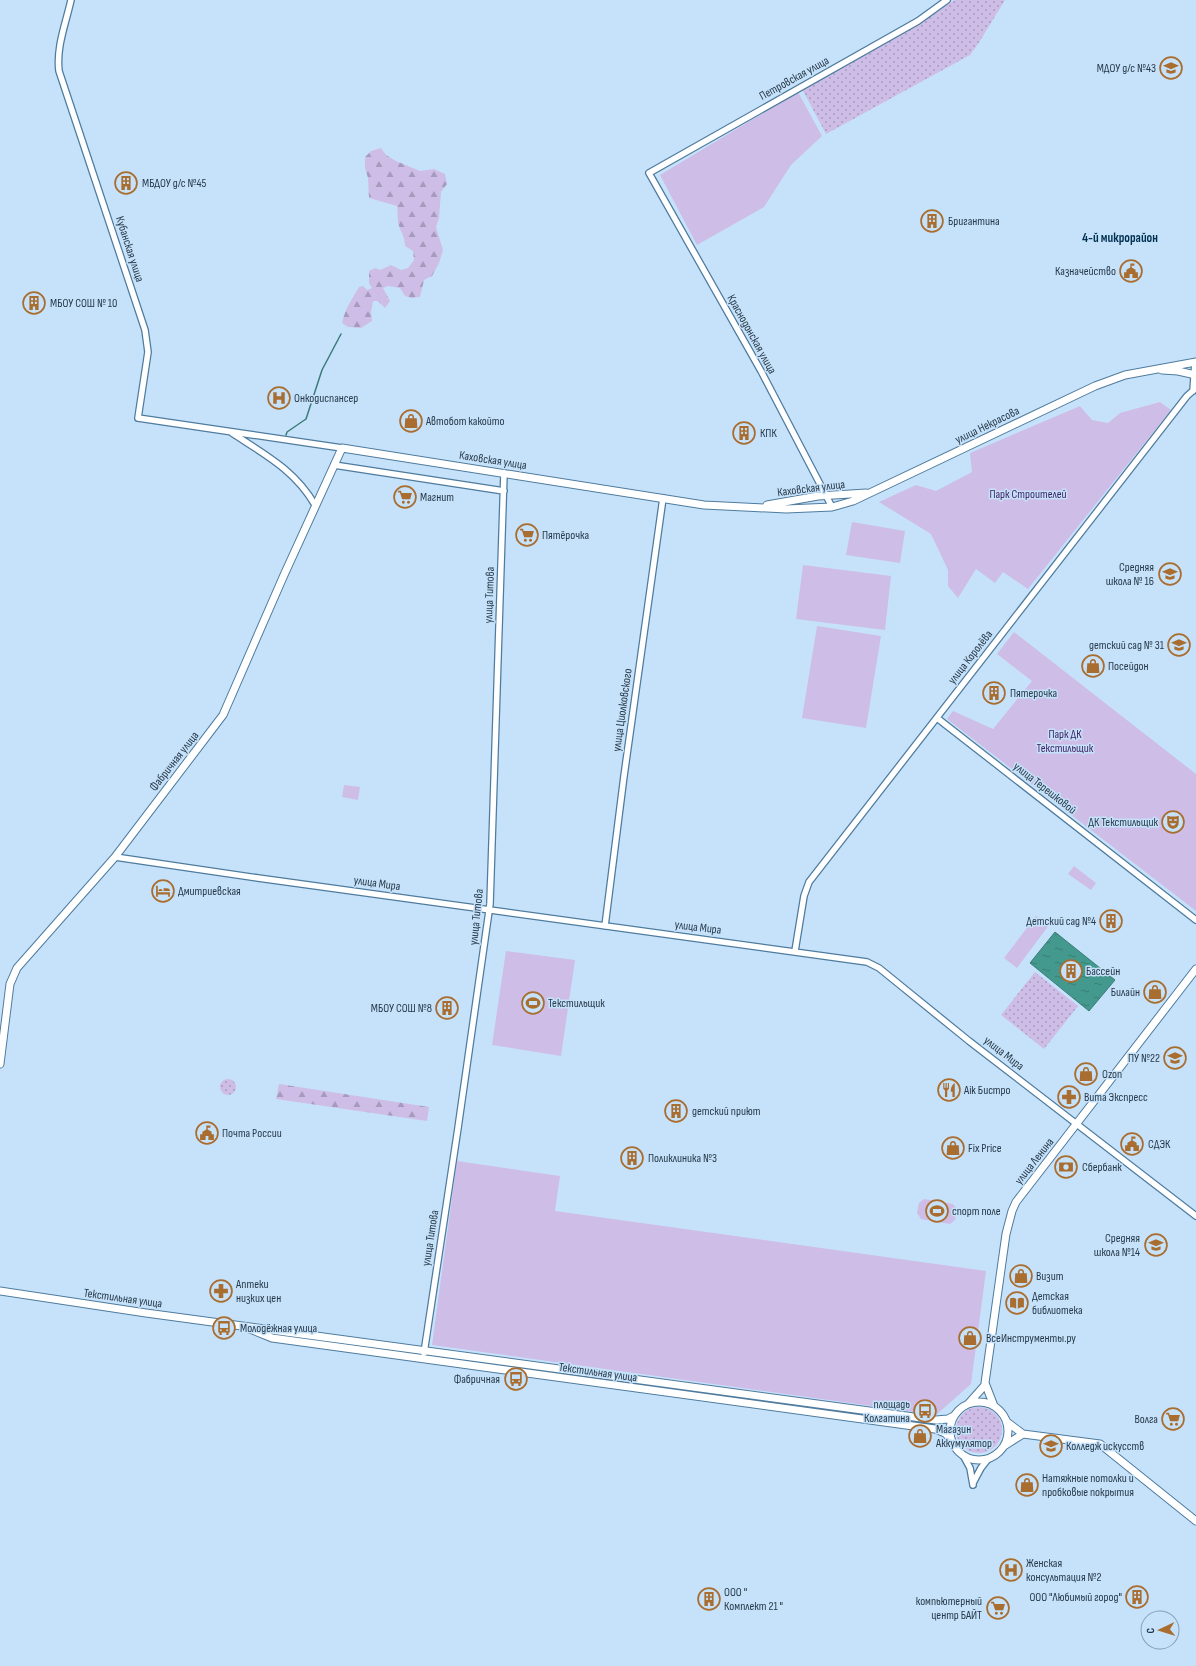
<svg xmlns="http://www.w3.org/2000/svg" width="1196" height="1666" font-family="'Sofia Sans Condensed',sans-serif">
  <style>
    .grass { fill: url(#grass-dots) }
    .forest { fill: url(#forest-firs) }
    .park { fill: #cebde7 }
    .water { fill: url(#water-ripples); stroke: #3b7c79 }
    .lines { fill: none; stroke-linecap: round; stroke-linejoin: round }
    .stream { stroke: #3b7c79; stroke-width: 1.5 }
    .minor-casing { stroke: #4e7b9e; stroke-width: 8 }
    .major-casing { stroke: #4e7b9e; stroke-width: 9 }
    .minor { stroke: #fff; stroke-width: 5.5 }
    .major { stroke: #fff; stroke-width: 7 }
    .labels { text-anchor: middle; stroke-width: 3; stroke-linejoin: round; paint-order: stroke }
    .poi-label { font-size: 12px; fill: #273a49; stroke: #c6e2fa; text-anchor: start }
    .street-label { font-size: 12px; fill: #273a49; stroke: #c6e2fa }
    .park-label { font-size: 12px; fill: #3f1d61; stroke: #c6e2fa }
    .neighbourhood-label { font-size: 13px; font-weight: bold; fill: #003150; stroke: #c6e2fa }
  </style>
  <defs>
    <pattern id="grass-dots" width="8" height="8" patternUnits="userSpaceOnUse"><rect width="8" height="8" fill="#cebde7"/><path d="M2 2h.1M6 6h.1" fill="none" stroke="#a79bbd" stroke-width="1.8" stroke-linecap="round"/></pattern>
    <pattern id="forest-firs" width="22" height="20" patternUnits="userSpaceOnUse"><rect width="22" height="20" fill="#cebde7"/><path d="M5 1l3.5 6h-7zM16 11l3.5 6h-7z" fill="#a79bbd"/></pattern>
    <pattern id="water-ripples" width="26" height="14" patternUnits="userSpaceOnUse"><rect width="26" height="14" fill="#43998d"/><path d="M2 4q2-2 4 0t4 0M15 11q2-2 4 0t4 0" fill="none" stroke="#387e75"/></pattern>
  </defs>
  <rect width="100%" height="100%" fill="#c6e2fa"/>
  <path class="grass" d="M 955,0 L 1005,0 L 978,44 L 970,55 L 826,134 L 802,89 Z
    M 1035,972 L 1078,1006 L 1044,1049 L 1001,1015 Z
    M220 1087a8 8 0 1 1 16 0a8 8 0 1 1-16 0Z
    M956 1430a23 23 0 1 1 46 0a23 23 0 1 1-46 0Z"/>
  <path class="forest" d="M 381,148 L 386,155 L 396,161 L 420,171 L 434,169 L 445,174 L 447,184 L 441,192 L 439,218 L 436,227 L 443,250 L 439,263 L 432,276 L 424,280 L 420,297 L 412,298 L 405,296 L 400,288 L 388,286 L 383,288 L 390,301 L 385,308 L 378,301 L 373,301 L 371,312 L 372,321 L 361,328 L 348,327 L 342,323 C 345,309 352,299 359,287 L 363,286 L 367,290 L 372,288 L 369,283 L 369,271 L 375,268 L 380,270 L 391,265 L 401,270 L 408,268 L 414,260 L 413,251 L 405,246 C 405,238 402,234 399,226 C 397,219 398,213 397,206 L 369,198 L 368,178 L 365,168 L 365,157 L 371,151 Z
    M 279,1084 L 429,1107 L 427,1121 L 276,1099 Z"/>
  <path class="park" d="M 798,92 L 822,136 L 791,165 L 764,207 L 697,245 L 660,175 Z
    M 1160,402 L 1171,410 L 1028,589 L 1003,572 L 995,583 L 976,569 L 958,598 L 948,586 L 948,570 L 931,534 L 879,502 L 916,485 L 936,491 L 972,472 L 970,453 L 1080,406 L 1092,420 L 1108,423 L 1120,413 Z
    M 852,522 L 905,531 L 900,563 L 846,555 Z
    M 803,565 L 891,576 L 885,630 L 796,619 Z
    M 817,626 L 881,636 L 866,728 L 802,718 Z
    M 1014,632 L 1196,774 L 1196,911 L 947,719 L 953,711 L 993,729 L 1032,681 L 997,654 Z
    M 344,785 L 360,787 L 358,800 L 342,797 Z
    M 1074,866 L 1096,883 L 1091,890 L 1068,874 Z
    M 1036,916 L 1049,925 L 1017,968 L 1004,958 Z
    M 506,951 L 575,960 L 561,1056 L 492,1045 Z
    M 457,1161 L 560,1176 L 555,1211 L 986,1271 L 971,1384 L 936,1415 L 432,1345 Z
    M 924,1199 L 953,1204 L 957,1209 L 955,1220 L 950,1224 L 921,1219 L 917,1213 L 919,1203 Z"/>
  <path class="water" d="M 1055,932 L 1115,980 L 1089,1011 L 1030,963 Z"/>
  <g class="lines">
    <path class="stream" d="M 286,435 L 287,432 L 306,419 L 322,370 L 341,334"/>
    <g class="minor-casing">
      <path id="minor" d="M 71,0 C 66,23 56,47 59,71 L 145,330 L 148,352 L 138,418 L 342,448
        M 1193,391 L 1195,362
        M 232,433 C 264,454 295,470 315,505
        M 334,465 L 504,491
        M 832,507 L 761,371 L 649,173 L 918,21 L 947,0
        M 937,718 L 1196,920
        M 115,857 L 258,878 L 867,962 L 879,968 L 969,1041 L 1196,1216
        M 605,926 L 624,776 L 663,498
        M 795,951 L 804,896 L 809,882 L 1187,396 L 1196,388
        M 424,1353 L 458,1128 L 490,904 L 504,473
        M 963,1455 L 970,1468 L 973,1485
        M 973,1483 L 981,1468 L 988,1459"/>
    </g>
    <g class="major-casing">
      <path id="major" d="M 1162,370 L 1178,371 L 1196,375
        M 767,505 L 818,496 L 866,493
        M 0,1064 L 10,984 L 17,968 L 115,857 L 223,715 L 284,575 L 342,448 L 704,505 L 786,509 L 832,507 L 853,501 L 1095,386 L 1125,375 L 1196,362
        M 0,1291 L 146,1313 L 936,1420 L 948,1419 L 954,1416
        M 250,1329 L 272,1338 L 338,1347 L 935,1429 L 945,1433 L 951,1439
        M950 1431a29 29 0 1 1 58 0a29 29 0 1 1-58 0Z
        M 969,1403 L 985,1385
        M 994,1406 L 985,1383 L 1006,1234 L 1012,1211 L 1016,1202 L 1196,969
        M 1007,1422 L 1023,1434 L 1100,1444 L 1196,1521
        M 1004,1446 L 1023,1434"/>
    </g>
    <use href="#minor" class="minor"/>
    <use href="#major" class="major"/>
  </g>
  <defs>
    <g id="school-ring" transform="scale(1.15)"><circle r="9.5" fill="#c6e2fa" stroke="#a96d2f" stroke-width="1.5"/><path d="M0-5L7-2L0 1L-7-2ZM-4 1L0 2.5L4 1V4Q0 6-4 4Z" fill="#a96d2f"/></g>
    <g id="building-ring" transform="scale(1.15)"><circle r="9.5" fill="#c6e2fa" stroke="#a96d2f" stroke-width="1.5"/><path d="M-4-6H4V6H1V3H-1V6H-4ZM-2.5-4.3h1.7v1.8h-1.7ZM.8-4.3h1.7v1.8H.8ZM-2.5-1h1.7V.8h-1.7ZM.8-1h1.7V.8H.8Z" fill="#a96d2f"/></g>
    <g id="civic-ring" transform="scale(1.15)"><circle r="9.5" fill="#c6e2fa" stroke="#a96d2f" stroke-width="1.5"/><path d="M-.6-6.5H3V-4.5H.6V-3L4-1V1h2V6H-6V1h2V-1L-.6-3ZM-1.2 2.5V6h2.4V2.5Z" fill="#a96d2f"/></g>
    <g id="hospital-ring" transform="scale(1.15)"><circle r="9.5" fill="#c6e2fa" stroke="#a96d2f" stroke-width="1.5"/><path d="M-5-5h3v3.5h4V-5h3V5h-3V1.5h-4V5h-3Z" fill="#a96d2f"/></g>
    <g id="shop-ring" transform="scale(1.15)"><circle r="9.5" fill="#c6e2fa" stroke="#a96d2f" stroke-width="1.5"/><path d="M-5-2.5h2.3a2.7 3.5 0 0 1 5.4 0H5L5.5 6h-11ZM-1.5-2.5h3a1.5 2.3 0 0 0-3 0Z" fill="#a96d2f"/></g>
    <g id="supermarket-ring" transform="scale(1.15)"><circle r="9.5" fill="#c6e2fa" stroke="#a96d2f" stroke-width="1.5"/><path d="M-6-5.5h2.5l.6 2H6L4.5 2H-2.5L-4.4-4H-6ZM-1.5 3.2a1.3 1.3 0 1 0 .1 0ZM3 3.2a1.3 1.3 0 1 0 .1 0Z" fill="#a96d2f"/></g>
    <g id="theatre-ring" transform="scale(1.15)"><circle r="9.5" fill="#c6e2fa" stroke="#a96d2f" stroke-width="1.5"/><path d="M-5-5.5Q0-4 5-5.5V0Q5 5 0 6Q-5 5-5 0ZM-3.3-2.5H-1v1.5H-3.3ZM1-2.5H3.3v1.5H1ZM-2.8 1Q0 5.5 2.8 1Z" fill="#a96d2f"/></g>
    <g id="hotel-ring" transform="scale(1.15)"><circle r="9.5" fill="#c6e2fa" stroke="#a96d2f" stroke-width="1.5"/><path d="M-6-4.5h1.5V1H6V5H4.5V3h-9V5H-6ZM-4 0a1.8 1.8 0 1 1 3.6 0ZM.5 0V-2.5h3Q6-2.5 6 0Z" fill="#a96d2f"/></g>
    <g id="stadium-ring" transform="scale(1.15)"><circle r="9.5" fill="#c6e2fa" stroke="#a96d2f" stroke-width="1.5"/><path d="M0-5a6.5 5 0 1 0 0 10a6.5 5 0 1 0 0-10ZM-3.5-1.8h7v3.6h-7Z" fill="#a96d2f"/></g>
    <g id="university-ring" transform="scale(1.15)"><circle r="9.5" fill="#c6e2fa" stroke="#a96d2f" stroke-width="1.5"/><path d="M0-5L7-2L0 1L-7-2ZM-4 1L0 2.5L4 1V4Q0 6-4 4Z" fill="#a96d2f"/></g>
    <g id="restaurant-ring" transform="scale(1.15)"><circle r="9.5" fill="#c6e2fa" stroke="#a96d2f" stroke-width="1.5"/><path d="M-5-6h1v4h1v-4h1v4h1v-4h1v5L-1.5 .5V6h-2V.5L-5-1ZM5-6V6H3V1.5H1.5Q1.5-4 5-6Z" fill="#a96d2f"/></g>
    <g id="pharmacy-ring" transform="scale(1.15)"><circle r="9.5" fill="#c6e2fa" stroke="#a96d2f" stroke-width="1.5"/><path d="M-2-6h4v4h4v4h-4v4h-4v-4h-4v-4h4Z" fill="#a96d2f"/></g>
    <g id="bank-ring" transform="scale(1.15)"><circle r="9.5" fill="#c6e2fa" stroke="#a96d2f" stroke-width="1.5"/><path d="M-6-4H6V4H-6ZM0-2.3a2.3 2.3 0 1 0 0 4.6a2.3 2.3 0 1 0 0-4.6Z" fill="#a96d2f"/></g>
    <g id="library-ring" transform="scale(1.15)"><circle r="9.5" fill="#c6e2fa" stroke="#a96d2f" stroke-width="1.5"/><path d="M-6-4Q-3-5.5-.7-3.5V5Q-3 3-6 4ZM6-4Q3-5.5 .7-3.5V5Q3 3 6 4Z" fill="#a96d2f"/></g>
    <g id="bus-ring" transform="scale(1.15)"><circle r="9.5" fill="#c6e2fa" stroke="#a96d2f" stroke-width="1.5"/><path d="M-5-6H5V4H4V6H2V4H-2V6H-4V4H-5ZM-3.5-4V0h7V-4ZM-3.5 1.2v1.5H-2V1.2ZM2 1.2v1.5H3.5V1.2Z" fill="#a96d2f"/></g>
  </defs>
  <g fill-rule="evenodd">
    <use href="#school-ring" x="1171" y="68"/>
    <use href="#building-ring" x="126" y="183"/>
    <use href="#building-ring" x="932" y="221"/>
    <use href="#civic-ring" x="1131" y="271"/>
    <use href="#building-ring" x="34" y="303"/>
    <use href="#hospital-ring" x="279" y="398"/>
    <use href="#shop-ring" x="411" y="421"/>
    <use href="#building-ring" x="744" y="433"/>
    <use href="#supermarket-ring" x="405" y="497"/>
    <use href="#supermarket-ring" x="527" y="535"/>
    <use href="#school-ring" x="1170" y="574"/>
    <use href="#school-ring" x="1179" y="645"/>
    <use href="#shop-ring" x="1093" y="666"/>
    <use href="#building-ring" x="994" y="693"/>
    <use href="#theatre-ring" x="1173" y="822"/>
    <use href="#hotel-ring" x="163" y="891"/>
    <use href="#building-ring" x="1111" y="921"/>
    <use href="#building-ring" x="1071" y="971"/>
    <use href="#shop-ring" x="1155" y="992"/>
    <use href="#stadium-ring" x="533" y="1003"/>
    <use href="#building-ring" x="447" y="1008"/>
    <use href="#university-ring" x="1175" y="1058"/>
    <use href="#shop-ring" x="1086" y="1074"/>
    <use href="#restaurant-ring" x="949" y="1090"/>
    <use href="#pharmacy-ring" x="1069" y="1097"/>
    <use href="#building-ring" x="676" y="1111"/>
    <use href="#civic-ring" x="207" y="1133"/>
    <use href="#civic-ring" x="1132" y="1144"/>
    <use href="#shop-ring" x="953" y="1148"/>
    <use href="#building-ring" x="632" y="1158"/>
    <use href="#bank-ring" x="1066" y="1167"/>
    <use href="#stadium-ring" x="937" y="1211"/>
    <use href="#school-ring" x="1156" y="1245"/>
    <use href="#shop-ring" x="1021" y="1276"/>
    <use href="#pharmacy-ring" x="221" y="1291"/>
    <use href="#library-ring" x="1017" y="1303"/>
    <use href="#bus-ring" x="224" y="1328"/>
    <use href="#shop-ring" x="970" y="1338"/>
    <use href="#bus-ring" x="516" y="1379"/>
    <use href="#bus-ring" x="925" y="1411"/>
    <use href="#supermarket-ring" x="1173" y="1419"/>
    <use href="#shop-ring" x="920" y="1436"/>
    <use href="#university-ring" x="1051" y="1446"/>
    <use href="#shop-ring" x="1027" y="1485"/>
    <use href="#hospital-ring" x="1011" y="1570"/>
    <use href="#building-ring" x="1137" y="1597"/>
    <use href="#building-ring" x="709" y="1599"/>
    <use href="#supermarket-ring" x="998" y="1608"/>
  </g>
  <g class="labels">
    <g class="poi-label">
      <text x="1156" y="72" text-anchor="end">МДОУ д/с №43</text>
      <text x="142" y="187">МБДОУ д/с №45</text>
      <text x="948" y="225">Бригантина</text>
      <text x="1116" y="275" text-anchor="end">Казначейство</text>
      <text x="50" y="307">МБОУ СОШ № 10</text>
      <text x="294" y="402">Онкодиспансер</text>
      <text x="426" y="425">Автобот какойто</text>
      <text x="760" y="437">КПК</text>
      <text x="420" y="501">Магнит</text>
      <text x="542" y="539">Пятёрочка</text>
      <text x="1154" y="571" text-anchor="end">Средняя<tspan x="1154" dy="14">школа № 16</tspan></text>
      <text x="1164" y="649" text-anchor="end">детский сад № 31</text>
      <text x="1108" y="670">Посейдон</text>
      <text x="1010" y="697">Пятерочка</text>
      <text x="1158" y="826" text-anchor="end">ДК Текстильщик</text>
      <text x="178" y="895">Дмитриевская</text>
      <text x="1096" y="925" text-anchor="end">Детский сад №4</text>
      <text x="1086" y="975">Бассейн</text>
      <text x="1140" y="996" text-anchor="end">Билайн</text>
      <text x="548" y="1007">Текстильщик</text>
      <text x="432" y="1012" text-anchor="end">МБОУ СОШ №8</text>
      <text x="1160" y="1062" text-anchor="end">ПУ №22</text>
      <text x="1102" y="1078">Ozon</text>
      <text x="964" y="1094">Aik Бистро</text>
      <text x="1084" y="1101">Вита Экспресс</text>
      <text x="692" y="1115">детский приют</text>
      <text x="222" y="1137">Почта России</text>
      <text x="1148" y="1148">СДЭК</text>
      <text x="968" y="1152">Fix Price</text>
      <text x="648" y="1162">Поликлиника №3</text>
      <text x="1082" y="1171">Сбербанк</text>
      <text x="952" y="1215">спорт поле</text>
      <text x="1140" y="1242" text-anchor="end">Средняя<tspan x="1140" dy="14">школа №14</tspan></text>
      <text x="1036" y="1280">Визит</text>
      <text x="236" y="1288">Аптеки<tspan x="236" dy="14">низких цен</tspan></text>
      <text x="1032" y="1300">Детская<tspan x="1032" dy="14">библиотека</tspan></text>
      <text x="240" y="1332">Молодёжная улица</text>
      <text x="986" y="1342">ВсеИнструменты.ру</text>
      <text x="500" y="1383" text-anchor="end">Фабричная</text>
      <text x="910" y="1408" text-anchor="end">площадь<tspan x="910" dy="14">Колгатина</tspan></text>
      <text x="1158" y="1423" text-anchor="end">Волга</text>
      <text x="936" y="1433">Магазин<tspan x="936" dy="14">Аккумулятор</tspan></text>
      <text x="1066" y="1450">Колледж искусств</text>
      <text x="1042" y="1482">Натяжные потолки и<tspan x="1042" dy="14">пробковые покрытия</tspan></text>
      <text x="1026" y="1567">Женская<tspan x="1026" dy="14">консультация №2</tspan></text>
      <text x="724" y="1596">ООО "<tspan x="724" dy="14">Комплект 21 "</tspan></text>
      <text x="1122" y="1601" text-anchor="end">ООО "Любимый город"</text>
      <text x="982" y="1605" text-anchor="end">компьютерный<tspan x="982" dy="14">центр БАЙТ</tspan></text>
    </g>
    <g class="street-label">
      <text transform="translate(794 78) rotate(-29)" y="4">Петровская улица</text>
      <text transform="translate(130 249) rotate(72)" y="4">Кубанская улица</text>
      <text transform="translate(752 334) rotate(61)" y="4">Краснодонская улица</text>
      <text transform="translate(987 425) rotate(-26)" y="4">улица Некрасова</text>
      <text transform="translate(493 460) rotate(9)" y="4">Каховская улица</text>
      <text transform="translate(811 488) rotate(-7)" y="4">Каховская улица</text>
      <text transform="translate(489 595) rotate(-88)" y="4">улица Титова</text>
      <text transform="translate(970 657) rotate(-52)" y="4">улица Королёва</text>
      <text transform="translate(622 710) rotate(-82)" y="4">улица Циолковского</text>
      <text transform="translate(174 761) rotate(-52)" y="4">Фабричная улица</text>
      <text transform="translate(1045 788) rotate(38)" y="4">улица Терешковой</text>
      <text transform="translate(377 883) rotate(8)" y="4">улица Мира</text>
      <text transform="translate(476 917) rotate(-84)" y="4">улица Титова</text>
      <text transform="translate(698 927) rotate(7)" y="4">улица Мира</text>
      <text transform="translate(1004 1053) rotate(38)" y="4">улица Мира</text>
      <text transform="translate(1034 1161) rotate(-52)" y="4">улица Ленина</text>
      <text transform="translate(430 1238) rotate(-81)" y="4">улица Титова</text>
      <text transform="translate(123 1298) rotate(8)" y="4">Текстильная улица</text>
      <text transform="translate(598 1372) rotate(8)" y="4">Текстильная улица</text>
    </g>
    <g class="park-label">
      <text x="1028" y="498">Парк Строителей</text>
      <text x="1065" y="738">Парк ДК<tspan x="1065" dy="14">Текстильщик</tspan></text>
    </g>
    <g class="neighbourhood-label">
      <text x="1120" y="242">4-й микрорайон</text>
    </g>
  </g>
  <g transform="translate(1160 1630) rotate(266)"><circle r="19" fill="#c6e2fa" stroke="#869fb3"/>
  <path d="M0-3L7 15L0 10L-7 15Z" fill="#a96d2f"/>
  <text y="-6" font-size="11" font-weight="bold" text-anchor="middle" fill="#273a49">С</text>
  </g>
</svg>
